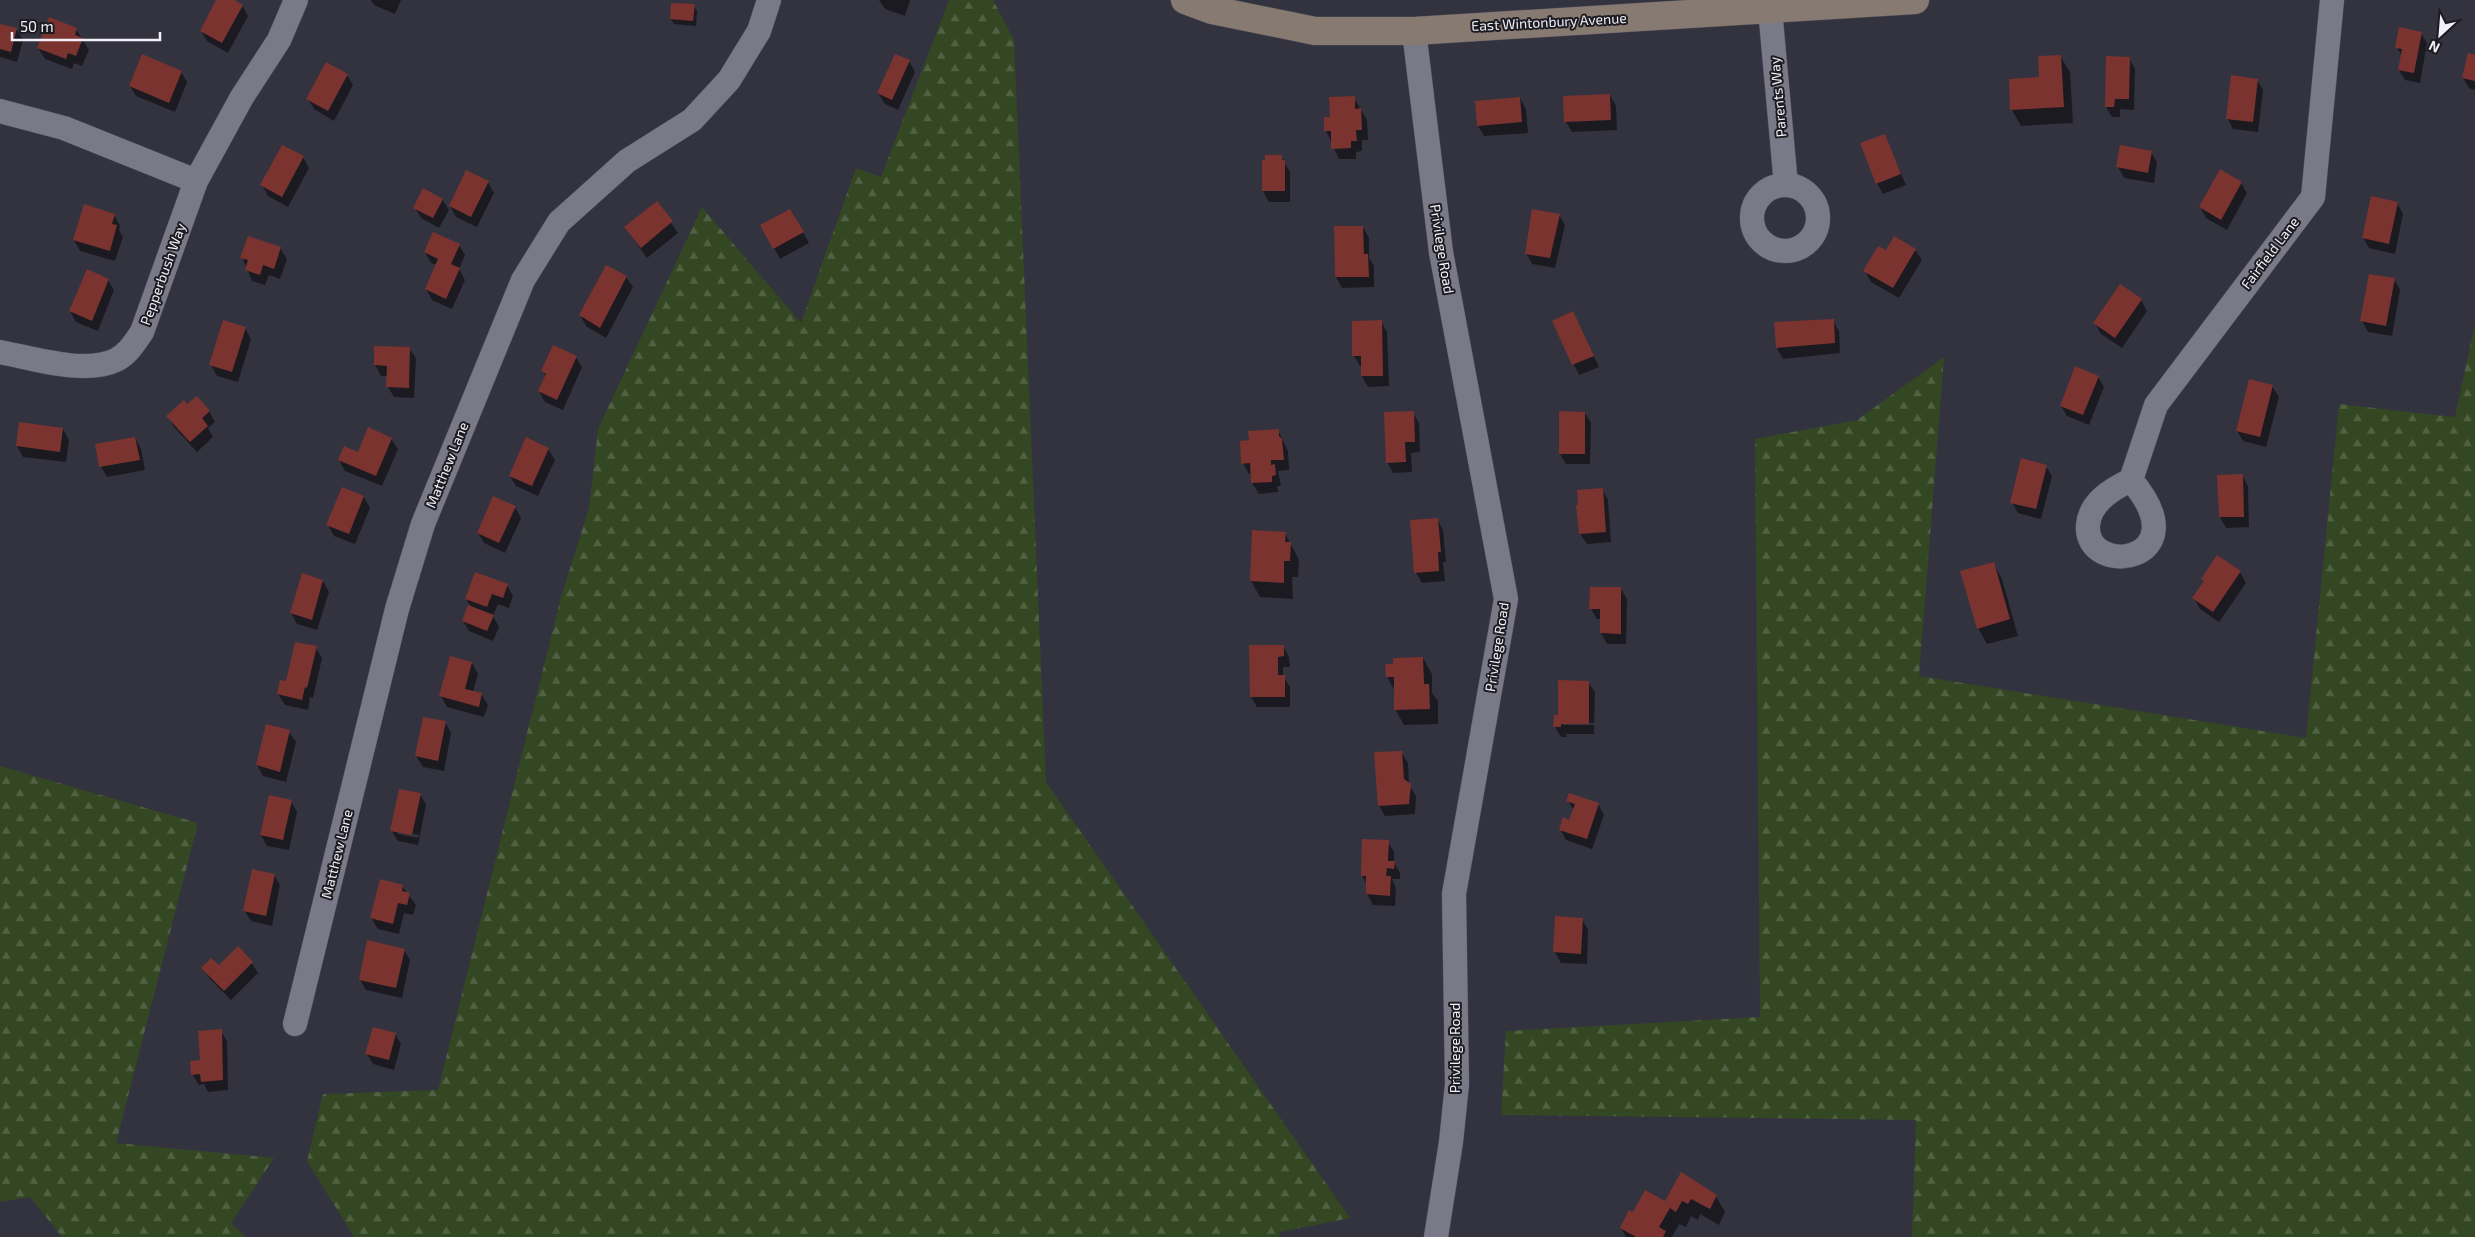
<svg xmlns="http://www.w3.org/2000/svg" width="2475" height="1237" font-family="'Exo 2',sans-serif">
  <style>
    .forest { fill: url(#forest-firs) }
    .shadow { fill: #0007; fill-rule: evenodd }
    .building { fill: #7b3330 }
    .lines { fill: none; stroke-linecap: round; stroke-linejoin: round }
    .minor-casing { stroke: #4f4e59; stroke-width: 25 }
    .secondary-casing { stroke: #4f4e59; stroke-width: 29 }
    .minor { stroke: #7a7988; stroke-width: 24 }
    .secondary { stroke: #877a70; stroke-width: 28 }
    .labels { text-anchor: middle; stroke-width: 4; stroke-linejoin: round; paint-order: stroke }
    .street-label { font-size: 14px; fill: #f2f1fa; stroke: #1b1b21 }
  </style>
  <defs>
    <pattern id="forest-firs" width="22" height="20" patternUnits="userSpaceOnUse" patternTransform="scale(1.25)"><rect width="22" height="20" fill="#334723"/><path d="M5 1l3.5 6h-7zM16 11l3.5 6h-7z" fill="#516244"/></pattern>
  </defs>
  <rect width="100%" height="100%" fill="#33323f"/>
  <path class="forest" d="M 949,0 L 993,0 L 1014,40 L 1046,782 L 1350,1218 L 1280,1232 L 1279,1237 L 354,1237 L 307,1161 L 323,1094 L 438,1090 L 561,597 L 589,508 L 598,429 L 702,207 L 801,323 L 856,168 L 881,177 Z
    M 2475,323 L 2475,1237 L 1912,1237 L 1916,1120 L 1501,1115 L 1506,1031 L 1760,1017 L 1755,439 L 1857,420 L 1944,357 L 1919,676 L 2306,738 L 2339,404 L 2455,417 Z
    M 0,766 L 198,823 L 116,1143 L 274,1158 L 231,1223 L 246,1237 L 62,1237 L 30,1197 L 0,1202 Z"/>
  <path class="shadow" d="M 218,0 L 232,0 L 242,5 L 248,16 L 228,53 L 207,41 L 201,31 Z
    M 371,0 L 401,0 L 395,14 L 374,5 Z
    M 879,0 L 910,0 L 905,16 L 885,9 Z
    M 694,6 L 697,11 L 696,26 L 674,24 L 671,19 Z
    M 0,25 L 17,30 L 23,40 L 17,62 L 0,57 Z
    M 76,29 L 89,50 L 82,66 L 74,63 L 72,69 L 45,59 L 38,48 Z
    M 2421,33 L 2427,43 L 2420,83 L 2405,80 L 2399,70 L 2402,56 L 2397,48 Z
    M 2060,56 L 2070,72 L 2073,123 L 2021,126 L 2012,110 Z
    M 2475,56 L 2475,90 L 2469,88 L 2463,78 Z
    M 2129,58 L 2135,69 L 2134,110 L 2120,109 L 2120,117 L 2112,117 L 2106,107 Z
    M 909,61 L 915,72 L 898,110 L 885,104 L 878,93 Z
    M 181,72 L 187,82 L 175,112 L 136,96 L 130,86 Z
    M 347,75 L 353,85 L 334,121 L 314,109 L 308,99 Z
    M 2257,80 L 2263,90 L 2258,132 L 2233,129 L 2227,118 Z
    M 1610,95 L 1616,106 L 1617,130 L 1572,132 L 1566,122 Z
    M 1354,98 L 1367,120 L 1368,140 L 1362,140 L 1362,151 L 1356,152 L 1356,159 L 1339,159 L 1326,131 Z
    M 1520,98 L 1526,109 L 1528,133 L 1484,136 L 1478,126 Z
    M 1884,135 L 1906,185 L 1883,194 L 1877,183 Z
    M 2151,152 L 2157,162 L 2154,183 L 2124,178 L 2118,167 Z
    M 1281,156 L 1290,172 L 1290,202 L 1269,202 L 1263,191 L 1263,161 Z
    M 303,157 L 309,168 L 288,207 L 268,196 L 262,185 Z
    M 488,182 L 494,193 L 477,227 L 456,217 L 450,206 Z
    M 2241,183 L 2247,193 L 2227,230 L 2206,218 L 2200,207 Z
    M 442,199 L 449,210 L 439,228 L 421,218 L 415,208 Z
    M 657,203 L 678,233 L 647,258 L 626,228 Z
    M 2397,203 L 2403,214 L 2395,254 L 2369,248 L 2363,238 Z
    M 792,212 L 809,243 L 780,259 L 762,226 Z
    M 114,215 L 120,226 L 119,230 L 123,237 L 115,261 L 80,251 L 74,240 Z
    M 1559,215 L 1565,225 L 1555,268 L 1532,264 L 1526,253 Z
    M 1363,227 L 1369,238 L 1369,258 L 1374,266 L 1374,287 L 1342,288 L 1336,277 Z
    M 459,245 L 465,255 L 459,269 L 465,280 L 452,309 L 432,300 L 426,289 L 437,265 L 431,263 L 425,252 Z
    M 280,248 L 287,259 L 280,279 L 269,275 L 265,285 L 252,281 L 242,257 Z
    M 1915,250 L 1922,260 L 1899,298 L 1871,282 L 1865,271 L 1886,252 Z
    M 606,266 L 626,277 L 633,287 L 606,338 L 587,327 L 581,317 Z
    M 2394,279 L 2400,290 L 2392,336 L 2368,332 L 2362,321 Z
    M 108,280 L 114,290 L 98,331 L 76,322 L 70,311 Z
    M 2141,300 L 2147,311 L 2122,348 L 2101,334 L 2095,323 Z
    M 1573,313 L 1599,367 L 1579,375 L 1553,321 Z
    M 1833,320 L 1839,331 L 1840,353 L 1783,359 L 1777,348 L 1776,323 Z
    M 1381,321 L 1387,332 L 1389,386 L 1368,387 L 1362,376 L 1362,366 L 1360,366 L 1354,356 Z
    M 245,328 L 251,339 L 238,382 L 217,376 L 211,365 Z
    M 376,347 L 409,348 L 416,358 L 414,398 L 394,397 L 388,387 L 388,376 L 381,376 L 375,365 Z
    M 576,357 L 582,367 L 563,410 L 545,402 L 539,391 L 546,377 L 543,371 Z
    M 2098,377 L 2104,387 L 2089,425 L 2067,416 L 2061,406 Z
    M 2272,386 L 2279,397 L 2266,447 L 2243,441 L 2237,431 Z
    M 187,406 L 209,411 L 215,422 L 208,428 L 213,437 L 197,452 L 174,427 L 168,416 Z
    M 1413,413 L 1419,423 L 1420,452 L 1411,453 L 1412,472 L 1393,473 L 1387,462 Z
    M 1585,413 L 1591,423 L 1590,464 L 1566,464 L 1560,454 Z
    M 63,429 L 69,440 L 66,462 L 23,457 L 17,446 Z
    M 1278,430 L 1288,451 L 1289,470 L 1278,471 L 1281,486 L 1277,486 L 1278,492 L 1259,494 L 1252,483 L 1252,474 L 1249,474 L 1243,463 L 1250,442 Z
    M 135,438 L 141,449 L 145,470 L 107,477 L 101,467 Z
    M 391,439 L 398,449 L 382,486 L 345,471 L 339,460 Z
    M 548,449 L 555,460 L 538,496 L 516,486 L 510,476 Z
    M 2046,466 L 2052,476 L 2041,519 L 2018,513 L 2012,502 Z
    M 2242,475 L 2248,486 L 2249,527 L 2226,528 L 2220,517 Z
    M 1602,489 L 1608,500 L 1611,542 L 1587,544 L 1580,534 L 1578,491 Z
    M 364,497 L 370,508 L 355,544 L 334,536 L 328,525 Z
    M 515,507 L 521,518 L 505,553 L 484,543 L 478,533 Z
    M 1437,519 L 1443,530 L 1446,562 L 1443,562 L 1445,581 L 1422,583 L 1416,573 Z
    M 1285,533 L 1299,560 L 1298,577 L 1292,577 L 1293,599 L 1260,597 L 1251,581 Z
    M 1993,563 L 2002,579 L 2018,636 L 1987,644 L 1978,628 Z
    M 2240,572 L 2246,583 L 2219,622 L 2200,609 L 2194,598 Z
    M 323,581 L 329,592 L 317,630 L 297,624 L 291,613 Z
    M 507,585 L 513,596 L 509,608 L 498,604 L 493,616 L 499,627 L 493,641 L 469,631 L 463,621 L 471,607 L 466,599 Z
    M 1621,589 L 1627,599 L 1626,644 L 1607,644 L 1601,633 L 1601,619 L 1597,619 L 1591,609 Z
    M 1283,646 L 1289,657 L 1290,667 L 1283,667 L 1283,676 L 1290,687 L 1290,707 L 1257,707 L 1251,697 Z
    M 316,648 L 322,658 L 313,698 L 310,697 L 308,710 L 285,705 L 278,694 Z
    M 1423,658 L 1432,674 L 1432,693 L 1438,701 L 1438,724 L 1404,725 L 1395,709 L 1395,691 L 1387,677 Z
    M 472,663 L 478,674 L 473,692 L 481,694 L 488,705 L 484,717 L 447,707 L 441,696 Z
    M 1588,682 L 1595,692 L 1594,723 L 1563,722 L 1563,725 L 1594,725 L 1594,734 L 1566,734 L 1567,737 L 1561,737 L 1555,727 L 1559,716 Z
    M 445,722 L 451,733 L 444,771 L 423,767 L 416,756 Z
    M 289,732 L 296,742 L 286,782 L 263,776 L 257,765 Z
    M 1401,752 L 1408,763 L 1409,785 L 1416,796 L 1415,814 L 1385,816 L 1379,806 Z
    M 420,794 L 426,805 L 418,845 L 398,841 L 391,830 ZM 398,831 L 419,835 L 418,838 L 398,834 Z
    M 291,801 L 297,812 L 289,850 L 267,846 L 261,835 Z
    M 1568,801 L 1598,804 L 1604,815 L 1592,849 L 1566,840 L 1560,829 L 1570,821 L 1574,811 Z
    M 1388,842 L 1394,852 L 1394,862 L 1400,873 L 1400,879 L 1392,879 L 1396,888 L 1395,906 L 1373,905 L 1367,894 L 1367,885 L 1362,876 Z
    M 274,875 L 280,885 L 272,926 L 251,921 L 244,910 Z
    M 402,886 L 416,905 L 413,915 L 404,913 L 399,934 L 378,929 L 371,918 Z
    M 1582,919 L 1588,930 L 1587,964 L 1561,963 L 1555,952 Z
    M 404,950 L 410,960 L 402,998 L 366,990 L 360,980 Z
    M 252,963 L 258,973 L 231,1000 L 209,978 L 203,968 Z
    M 221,1031 L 227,1041 L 228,1090 L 208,1092 L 204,1084 L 199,1085 L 192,1074 Z
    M 395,1034 L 401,1044 L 394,1070 L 373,1064 L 367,1054 Z
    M 1681,1174 L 1716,1196 L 1725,1212 L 1719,1225 L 1700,1214 L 1698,1220 L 1691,1216 L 1686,1227 L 1679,1224 L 1672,1237 L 1626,1237 L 1621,1228 L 1634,1214 L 1666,1203 Z"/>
  <path class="building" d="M 216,0 L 235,0 L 243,5 L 222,43 L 200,31 Z
    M 671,3 L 695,4 L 693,21 L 670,19 Z
    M 49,17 L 77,28 L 75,35 L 83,38 L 76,56 L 68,53 L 66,59 L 37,48 Z
    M 0,24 L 17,28 L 11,52 L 0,49 Z
    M 2399,27 L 2422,32 L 2414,73 L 2398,70 L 2402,49 L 2395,48 Z
    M 2468,53 L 2475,55 L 2475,81 L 2462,78 Z
    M 142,54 L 182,71 L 169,103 L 129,86 Z
    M 895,54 L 910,60 L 892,100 L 877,93 Z
    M 2061,55 L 2064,107 L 2010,110 L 2009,79 L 2039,77 L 2038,56 Z
    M 2106,56 L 2130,57 L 2129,99 L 2115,99 L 2114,107 L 2105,107 Z
    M 326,62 L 348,74 L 328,111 L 306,99 Z
    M 2231,75 L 2258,79 L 2253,122 L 2226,119 Z
    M 1610,94 L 1611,120 L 1564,122 L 1563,96 Z
    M 1355,96 L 1355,109 L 1361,108 L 1362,130 L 1356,130 L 1357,141 L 1351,141 L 1351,148 L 1331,149 L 1331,131 L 1324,131 L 1324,117 L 1330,117 L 1329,97 Z
    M 1520,97 L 1522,122 L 1477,126 L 1475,101 Z
    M 1885,134 L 1901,174 L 1876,184 L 1860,143 Z
    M 282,145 L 304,156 L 282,197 L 260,185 Z
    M 2120,145 L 2152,151 L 2148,173 L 2116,167 Z
    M 1265,155 L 1282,155 L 1282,160 L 1285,160 L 1285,191 L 1262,191 L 1262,160 L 1265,160 Z
    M 2220,169 L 2242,182 L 2221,220 L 2199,207 Z
    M 466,170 L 489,181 L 471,217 L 449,206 Z
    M 423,188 L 443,199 L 433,218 L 413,208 Z
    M 2371,196 L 2398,202 L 2389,244 L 2362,238 Z
    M 657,201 L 673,221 L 641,248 L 624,227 Z
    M 84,204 L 115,214 L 112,224 L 117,225 L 110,251 L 73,240 Z
    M 790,209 L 804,232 L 773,249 L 760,225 Z
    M 1532,209 L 1560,214 L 1550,258 L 1525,254 Z
    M 1334,226 L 1363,226 L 1364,254 L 1368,254 L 1369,277 L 1335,277 Z
    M 433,232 L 460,244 L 451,264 L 460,268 L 446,299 L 425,289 L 438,259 L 424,252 Z
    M 248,236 L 281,247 L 274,269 L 263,265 L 260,275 L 245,270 L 248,260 L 240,258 Z
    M 1894,236 L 1916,249 L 1893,288 L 1863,271 L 1878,246 L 1886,250 Z
    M 606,265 L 627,276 L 600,328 L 579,315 Z
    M 87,269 L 109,279 L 92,321 L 69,311 Z
    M 2369,274 L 2395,278 L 2386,326 L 2360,321 Z
    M 2120,284 L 2142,299 L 2115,338 L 2093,323 Z
    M 1573,311 L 1594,356 L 1572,365 L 1552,321 Z
    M 1834,319 L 1835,343 L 1776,348 L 1774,322 Z
    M 223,320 L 246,327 L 232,372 L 209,365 Z
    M 1382,320 L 1383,376 L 1361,376 L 1361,356 L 1352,356 L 1352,321 Z
    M 553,345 L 577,356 L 557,400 L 538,391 L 546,374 L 541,371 Z
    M 374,346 L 410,347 L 409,388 L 386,387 L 387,366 L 374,365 Z
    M 2075,366 L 2099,376 L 2083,415 L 2060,406 Z
    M 2249,379 L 2273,385 L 2260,437 L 2236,431 Z
    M 197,396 L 210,411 L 202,418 L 208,426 L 190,442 L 166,416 L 184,400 L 187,404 Z
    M 1414,411 L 1415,442 L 1405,442 L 1406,462 L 1386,463 L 1384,412 Z
    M 1559,411 L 1585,412 L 1585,454 L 1559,454 Z
    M 19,422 L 63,428 L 60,452 L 16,446 Z
    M 368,427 L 392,438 L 376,476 L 338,460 L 344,446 L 358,452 Z
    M 1279,429 L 1279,436 L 1282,439 L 1284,460 L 1271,460 L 1271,465 L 1275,464 L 1276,475 L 1272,476 L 1272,482 L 1251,483 L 1250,463 L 1241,464 L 1240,441 L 1249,440 L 1248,431 Z
    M 135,437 L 140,460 L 99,467 L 95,444 Z
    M 526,437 L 549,448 L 532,486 L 509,476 Z
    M 2021,458 L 2047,465 L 2036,509 L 2010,503 Z
    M 2243,474 L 2244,517 L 2219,517 L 2217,475 Z
    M 342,487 L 364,496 L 349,534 L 326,525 Z
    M 1603,488 L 1606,532 L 1579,534 L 1576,505 L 1578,505 L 1577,490 Z
    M 493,496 L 516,506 L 499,543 L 477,533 Z
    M 1438,518 L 1441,552 L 1438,552 L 1439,571 L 1414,573 L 1410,520 Z
    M 1252,530 L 1286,532 L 1285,542 L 1291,542 L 1290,561 L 1284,561 L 1284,583 L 1250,581 Z
    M 2217,555 L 2241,571 L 2213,612 L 2192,598 L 2204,581 L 2201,579 Z
    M 1994,562 L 2010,619 L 1977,629 L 1960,571 Z
    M 475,572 L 508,584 L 503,598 L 492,594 L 487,607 L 465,599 Z
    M 302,573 L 323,580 L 312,620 L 290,613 Z
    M 1590,587 L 1621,587 L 1621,634 L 1600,633 L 1600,609 L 1589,609 Z
    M 468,605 L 494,615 L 487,631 L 462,621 Z
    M 295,642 L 317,646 L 307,688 L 305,687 L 302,700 L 277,694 L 280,680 L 286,681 Z
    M 1249,645 L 1284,645 L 1284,656 L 1278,657 L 1278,675 L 1285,675 L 1285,697 L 1250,697 Z
    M 450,656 L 472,662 L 465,689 L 482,693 L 479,707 L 439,696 Z
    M 1423,657 L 1424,684 L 1429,684 L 1430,709 L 1394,710 L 1394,677 L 1386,677 L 1385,664 L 1393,664 L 1393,658 Z
    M 1558,680 L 1589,681 L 1589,724 L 1561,724 L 1561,727 L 1553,727 L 1554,715 L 1558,715 Z
    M 423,717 L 446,721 L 438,761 L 415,756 Z
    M 266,724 L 290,730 L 280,772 L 256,765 Z
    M 1402,751 L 1404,779 L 1411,784 L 1409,804 L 1378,806 L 1374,752 Z
    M 399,789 L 421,793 L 412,835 L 390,831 Z
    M 1569,793 L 1599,803 L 1587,839 L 1559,830 L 1563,817 L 1569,820 L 1575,804 L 1566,801 Z
    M 269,795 L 292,800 L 283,840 L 260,835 Z
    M 1362,839 L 1389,840 L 1388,861 L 1395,861 L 1394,869 L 1387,868 L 1386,876 L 1391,876 L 1390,896 L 1366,894 L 1366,876 L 1361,876 Z
    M 252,869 L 275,874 L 266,916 L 243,911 Z
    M 380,879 L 403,885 L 402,891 L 410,893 L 407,905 L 398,903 L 393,924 L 370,918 Z
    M 1555,916 L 1583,918 L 1581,954 L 1553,952 Z
    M 367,940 L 405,949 L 396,988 L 359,980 Z
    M 238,946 L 253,962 L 224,991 L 201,968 L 211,958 L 219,965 Z
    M 373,1027 L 396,1033 L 389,1060 L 365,1054 Z
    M 222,1029 L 223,1080 L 201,1082 L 200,1074 L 191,1075 L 190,1061 L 200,1060 L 198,1031 Z
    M 1681,1172 L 1717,1195 L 1710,1209 L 1691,1199 L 1688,1204 L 1682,1201 L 1676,1212 L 1670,1208 L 1659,1227 L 1666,1231 L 1663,1237 L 1636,1237 L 1620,1228 L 1629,1210 L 1633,1212 L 1645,1190 L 1665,1201 Z"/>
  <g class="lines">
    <g class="minor-casing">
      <path id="minor" d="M 1770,9 L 1786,185
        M 1414,31 L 1441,252 L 1506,599 L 1454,894 L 1457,1084 L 1451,1142 L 1436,1237
        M 0,111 L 64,128 L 196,181 L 142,332 C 135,342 128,354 116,360 C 85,375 32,358 0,352
        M 196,181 L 242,97 L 279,40 L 296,0
        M1752 218a33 33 0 1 1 66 0a33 33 0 1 1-66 0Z
        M 2131,480 C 2202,563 2084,579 2088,525 C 2090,502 2112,489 2131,480 L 2156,405 L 2313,197 L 2332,0
        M 295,1024 L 397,609 L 423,524 L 523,280 L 559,222 L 627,161 L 692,120 L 729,80 L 759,31 L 769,0"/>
    </g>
    <g class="secondary-casing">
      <path id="secondary" d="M 1185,0 L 1212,10 L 1315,31 L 1414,31 L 1915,0"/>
    </g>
    <use href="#minor" class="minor"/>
    <use href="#secondary" class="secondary"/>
  </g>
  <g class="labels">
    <g class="street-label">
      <text transform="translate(1549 22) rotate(-3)" y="5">East Wintonbury Avenue</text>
      <text transform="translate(1778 97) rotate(-95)" y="5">Parents Way</text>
      <text transform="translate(1442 249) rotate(81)" y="5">Privilege Road</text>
      <text transform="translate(2270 253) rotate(-53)" y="5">Fairfield Lane</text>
      <text transform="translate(163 274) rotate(-70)" y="5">Pepperbush Way</text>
      <text transform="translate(447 465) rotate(-68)" y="5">Matthew Lane</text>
      <text transform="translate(1497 647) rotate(-81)" y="5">Privilege Road</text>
      <text transform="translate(337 854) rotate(-76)" y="5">Matthew Lane</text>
      <text transform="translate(1455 1048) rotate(-90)" y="5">Privilege Road</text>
    </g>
  </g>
  <g transform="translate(2440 35) rotate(206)" stroke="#1b1b21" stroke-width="4" paint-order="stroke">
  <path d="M0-4L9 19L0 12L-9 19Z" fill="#f2f1fa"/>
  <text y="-8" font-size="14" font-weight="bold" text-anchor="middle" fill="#f2f1fa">N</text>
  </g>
  <path d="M12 32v8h148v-8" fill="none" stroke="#f2f1fa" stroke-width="2.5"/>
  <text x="20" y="32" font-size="15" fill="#f2f1fa" stroke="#1b1b21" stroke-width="4" paint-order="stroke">50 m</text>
</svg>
